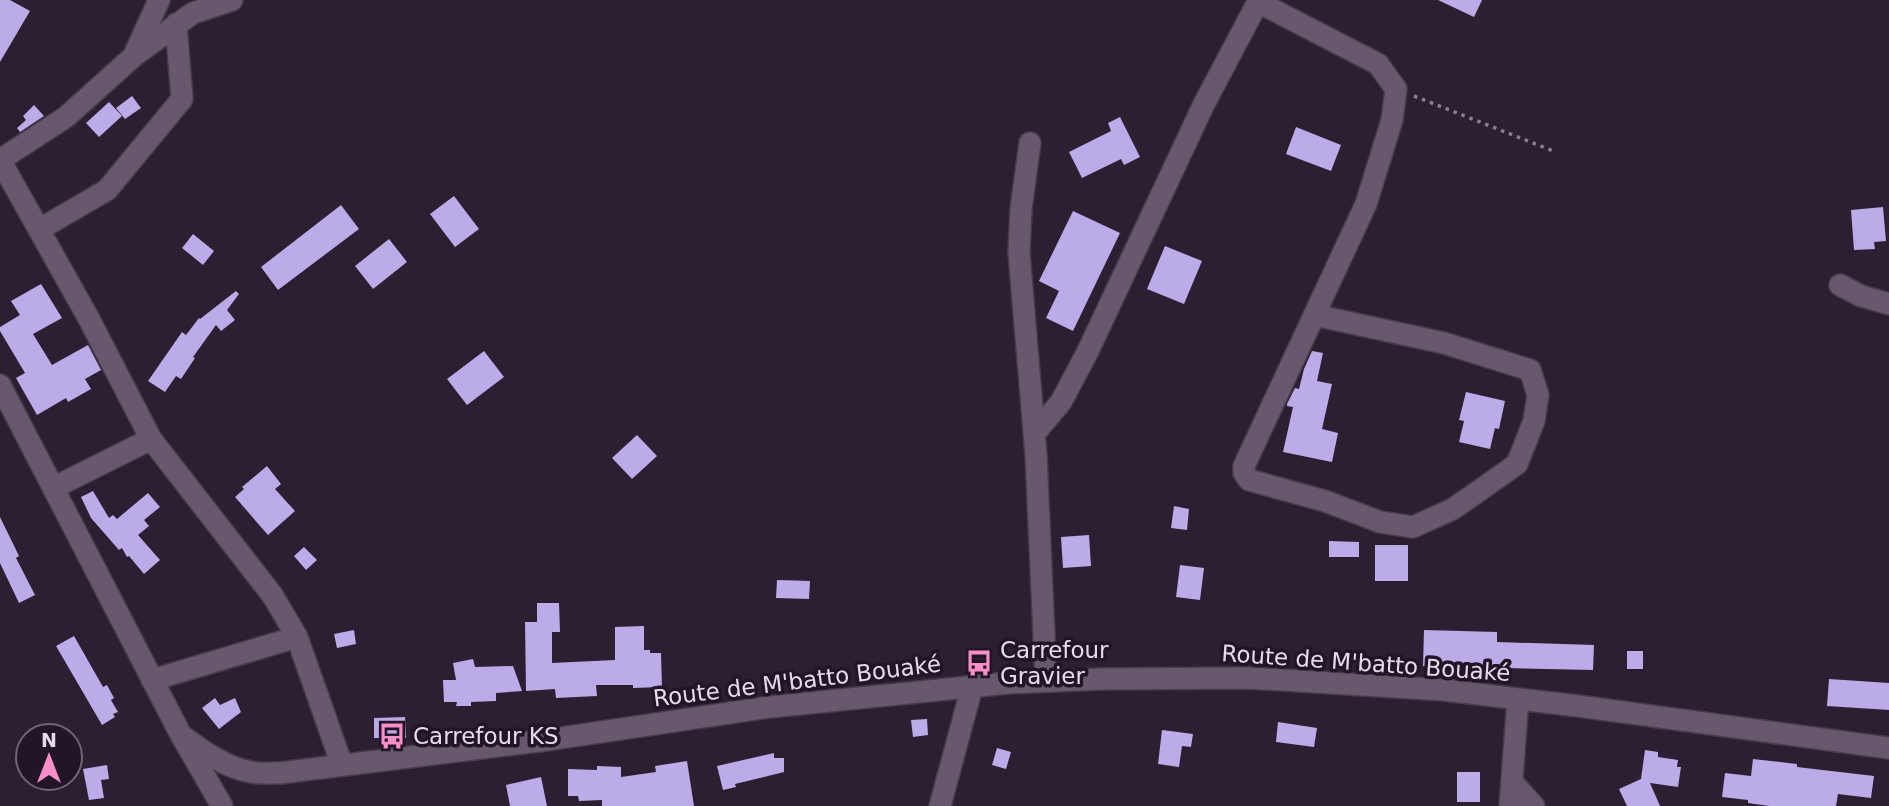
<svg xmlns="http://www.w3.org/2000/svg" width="1889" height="806" font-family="'DejaVu Sans',sans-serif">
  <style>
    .building { fill: #bbabe8 }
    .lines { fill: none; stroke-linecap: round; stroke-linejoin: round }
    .minor-casing { stroke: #463b4b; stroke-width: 24 }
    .path { stroke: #8a7f8f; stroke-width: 3.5; stroke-dasharray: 3.5 5; stroke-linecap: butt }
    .minor { stroke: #67586e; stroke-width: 21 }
    .labels { text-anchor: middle; stroke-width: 7; stroke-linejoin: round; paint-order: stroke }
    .poi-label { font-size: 23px; fill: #e5dce9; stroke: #221528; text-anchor: start }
    .street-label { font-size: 23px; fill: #e5dce9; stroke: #221528 }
  </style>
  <rect width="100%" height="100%" fill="#2c1f32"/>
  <path class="building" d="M 0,0 L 10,0 L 30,11 L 0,62 Z
    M 1438,0 L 1482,0 L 1474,17 Z
    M 132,96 L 141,108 L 125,119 L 116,108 Z
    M 109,102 L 122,116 L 99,137 L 86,123 Z
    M 34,105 L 44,116 L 20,132 L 17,128 L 26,120 L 23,116 Z
    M 1120,117 L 1140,157 L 1124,165 L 1121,159 L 1082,178 L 1069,152 L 1111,131 L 1108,123 Z
    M 1296,127 L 1341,145 L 1331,171 L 1286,154 Z
    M 454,196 L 479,229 L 455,247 L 430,214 Z
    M 341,205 L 359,229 L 278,290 L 261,267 Z
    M 1883,207 L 1886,241 L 1874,242 L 1875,249 L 1854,250 L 1851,210 Z
    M 1073,211 L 1120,233 L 1073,331 L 1046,318 L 1059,291 L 1039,281 Z
    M 193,234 L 214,251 L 203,265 L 182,248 Z
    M 389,239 L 407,262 L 373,289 L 355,266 Z
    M 1165,246 L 1202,261 L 1184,304 L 1147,289 Z
    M 41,284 L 62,318 L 33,334 L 52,365 L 88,345 L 101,370 L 85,379 L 91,389 L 68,402 L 66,398 L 37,415 L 16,378 L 25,373 L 0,331 L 0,327 L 20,315 L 11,301 Z
    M 236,291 L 239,294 L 227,310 L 235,320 L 221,331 L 216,325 L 193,357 L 195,358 L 181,379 L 176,376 L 165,392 L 148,381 L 182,332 L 186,335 L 199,318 L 200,319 Z
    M 484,351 L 504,377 L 467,405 L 447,379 Z
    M 1312,351 L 1323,353 L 1317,381 L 1332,384 L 1322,429 L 1338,433 L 1332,462 L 1283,452 L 1293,407 L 1287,406 L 1287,404 L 1295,388 L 1299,389 L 1304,369 Z
    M 1466,392 L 1505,401 L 1499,429 L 1495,428 L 1490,449 L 1459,442 L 1464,421 L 1459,420 Z
    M 637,435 L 657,456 L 632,479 L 612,458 Z
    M 267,466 L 281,484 L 275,489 L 295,511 L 268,535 L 235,497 L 244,489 L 242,487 Z
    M 93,491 L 109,518 L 113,515 L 117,519 L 148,493 L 160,507 L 144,520 L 149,526 L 138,535 L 160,560 L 144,574 L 129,556 L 127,557 L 122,548 L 119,550 L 91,518 L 81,497 Z
    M 1174,506 L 1189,509 L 1187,530 L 1171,528 Z
    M 0,517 L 19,556 L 16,558 L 35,595 L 19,603 L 0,563 Z
    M 1089,535 L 1091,566 L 1063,568 L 1061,537 Z
    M 1329,541 L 1359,542 L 1359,557 L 1329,557 Z
    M 1375,545 L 1408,545 L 1408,581 L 1375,581 Z
    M 304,547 L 317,560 L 306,570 L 294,556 Z
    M 1180,565 L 1204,568 L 1200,600 L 1176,597 Z
    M 777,580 L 810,581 L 809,599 L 776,598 Z
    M 537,603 L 559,603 L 560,632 L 552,632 L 552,663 L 615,660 L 615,627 L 644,626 L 644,650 L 650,650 L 650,653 L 661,653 L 662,687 L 633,688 L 633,685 L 596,685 L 597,696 L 556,698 L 555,689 L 526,691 L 525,622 L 537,622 Z
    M 354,630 L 356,644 L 337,648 L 334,634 Z
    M 1424,630 L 1497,632 L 1497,642 L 1594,645 L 1593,670 L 1423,666 Z
    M 74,636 L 103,687 L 107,685 L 114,698 L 111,700 L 118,712 L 113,714 L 115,717 L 102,725 L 56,646 Z
    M 1627,651 L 1643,651 L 1643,669 L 1627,669 Z
    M 473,659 L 475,667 L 513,666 L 522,691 L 496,693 L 496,701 L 471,702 L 471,706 L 456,706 L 457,702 L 444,702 L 443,680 L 456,680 L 453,663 Z
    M 1829,679 L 1889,683 L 1889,710 L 1827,706 Z
    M 215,698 L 220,705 L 235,698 L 241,712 L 219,729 L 202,708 Z
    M 405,717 L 406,738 L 374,738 L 374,718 Z
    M 927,719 L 928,735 L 913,737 L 911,720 Z
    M 1278,722 L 1317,728 L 1314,747 L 1276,742 Z
    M 1162,730 L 1193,734 L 1191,747 L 1182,746 L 1179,767 L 1158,764 Z
    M 997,748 L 1011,752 L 1006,769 L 992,765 Z
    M 1645,750 L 1658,752 L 1658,757 L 1678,760 L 1677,767 L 1681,767 L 1678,787 L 1650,783 L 1660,806 L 1627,806 L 1619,789 L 1641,779 Z
    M 774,753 L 774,758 L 784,758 L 784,772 L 735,784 L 736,787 L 723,790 L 717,766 Z
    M 1753,759 L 1797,764 L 1797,767 L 1874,776 L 1871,798 L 1838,794 L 1836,806 L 1769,806 L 1748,803 L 1748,800 L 1722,797 L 1725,773 L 1751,776 Z
    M 687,761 L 694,806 L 602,806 L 602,800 L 579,801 L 578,796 L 568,796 L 568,769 L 597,770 L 597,766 L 621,767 L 621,777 L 656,772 L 655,766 Z
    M 107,765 L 109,779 L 101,780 L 104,798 L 89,800 L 83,769 Z
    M 1457,772 L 1480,772 L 1480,802 L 1457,802 Z
    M 541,777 L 547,806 L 510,806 L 506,785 Z"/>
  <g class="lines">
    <g class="minor-casing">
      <path id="minor" d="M 1258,2 L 1378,64 L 1396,89 L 1392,120 L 1366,204 L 1244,466 L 1244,473 L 1249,480 L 1325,501 L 1380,522 L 1413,527 L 1453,509 L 1517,464 L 1534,421 L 1538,395 L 1530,370 L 1444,343 L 1314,315
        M 135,53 L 159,0
        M 1030,143 L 1021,209 L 1019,253 L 1036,455 L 1046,681
        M 0,160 L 89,319 L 151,439 L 273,596 L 297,637 L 342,765
        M 0,160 L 66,117 L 135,55 L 193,13 L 232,0
        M 40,229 L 107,190 L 182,99 L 176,24
        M 1840,285 L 1861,296 L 1889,304
        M 0,385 L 181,735 L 222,806
        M 1034,434 L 1061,402 L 1088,351 L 1204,104 L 1259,0
        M 53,488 L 151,439
        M 152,680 L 297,637
        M 181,735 C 203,751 224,767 251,772 C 260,774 271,773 280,773 L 547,740 L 770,707 L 1008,683 L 1101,679 L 1248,678 L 1444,690 L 1578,706 L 1889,748
        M 1512,782 L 1534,806
        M 940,806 L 972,687
        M 1510,806 L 1518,699"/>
    </g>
    <path class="path" d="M 1414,96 L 1556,152"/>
    <use href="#minor" class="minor"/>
  </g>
  <defs>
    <g id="bus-bare" transform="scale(2.1)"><path d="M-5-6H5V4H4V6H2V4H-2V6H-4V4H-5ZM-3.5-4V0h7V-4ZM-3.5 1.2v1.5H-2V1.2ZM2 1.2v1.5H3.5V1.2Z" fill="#f98fc9" stroke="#221528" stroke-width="2.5" paint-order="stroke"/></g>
  </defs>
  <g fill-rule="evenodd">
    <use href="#bus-bare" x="979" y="663"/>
    <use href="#bus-bare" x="392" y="736"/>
  </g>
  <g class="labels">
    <g class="poi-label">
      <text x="1000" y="658">Carrefour<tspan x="1000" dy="26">Gravier</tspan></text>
      <text x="413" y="744">Carrefour KS</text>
    </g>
    <g class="street-label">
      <text transform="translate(1366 663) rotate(4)" y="8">Route de M'batto Bouaké</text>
      <text transform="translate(797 681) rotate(-7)" y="8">Route de M'batto Bouaké</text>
    </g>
  </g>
  <g transform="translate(49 757)"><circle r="33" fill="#221528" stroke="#706575" stroke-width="2"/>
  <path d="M0-5L12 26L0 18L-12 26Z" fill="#f98fc9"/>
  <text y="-10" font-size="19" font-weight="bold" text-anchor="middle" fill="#e5dce9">N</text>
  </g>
</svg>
